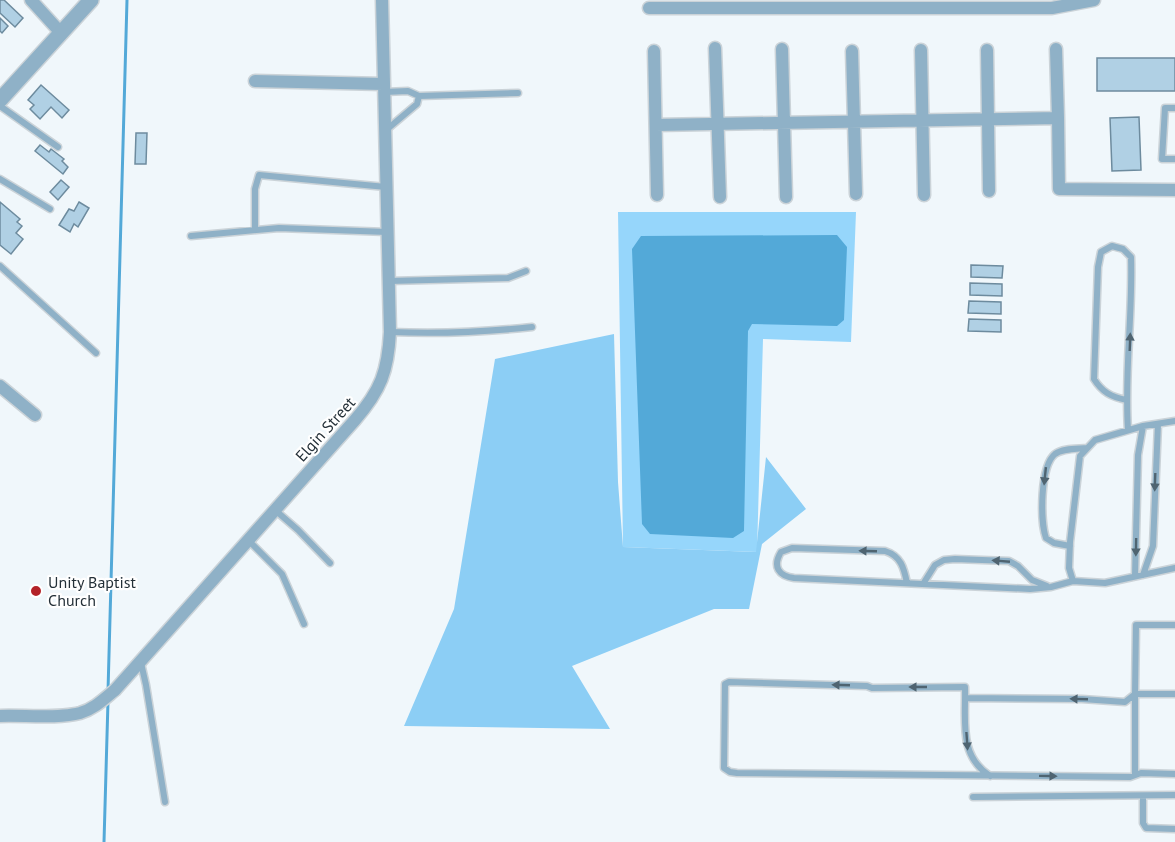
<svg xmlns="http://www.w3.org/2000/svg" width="1175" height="842" font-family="'PT Sans',sans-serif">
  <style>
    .green { fill: #96d6fb }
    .forest { fill: #8ccef5 }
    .water { fill: #53a9d8 }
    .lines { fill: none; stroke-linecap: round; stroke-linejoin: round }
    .stream { stroke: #53a9d8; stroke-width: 3 }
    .building { fill: #b0d0e4; stroke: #6d8b9e; stroke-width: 1.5 }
    .service-casing { stroke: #cbd3d8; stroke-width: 9 }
    .minor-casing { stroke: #cbd3d8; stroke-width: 15 }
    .tertiary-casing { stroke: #cbd3d8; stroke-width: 18 }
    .service { stroke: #8fb1c7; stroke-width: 6 }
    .minor { stroke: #8fb1c7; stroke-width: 12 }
    .tertiary { stroke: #8fb1c7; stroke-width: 15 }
    .oneway { fill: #4f6471 }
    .poi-dot { fill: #b32228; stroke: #fff; stroke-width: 2 }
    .labels { text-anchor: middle; stroke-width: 4.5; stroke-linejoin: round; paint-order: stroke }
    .street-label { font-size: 16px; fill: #243038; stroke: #fff }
    .poi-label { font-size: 16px; fill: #243038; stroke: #fff; text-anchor: start }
  </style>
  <rect width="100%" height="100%" fill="#f0f7fb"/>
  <path class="green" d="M 618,212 L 856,212 L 851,342 L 763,339 L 757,552 L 623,547 Z"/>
  <path class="forest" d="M 614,334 L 618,482 L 623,547 L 756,552 L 766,457 L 806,509 L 762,544 L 749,609 L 714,609 L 572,666 L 610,729 L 404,726 L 454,609 L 495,359 Z"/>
  <path class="water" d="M 837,235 L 847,247 L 844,320 L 837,326 L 752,324 L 748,331 L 744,531 L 733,538 L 650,534 L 642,524 L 632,249 L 641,236 Z"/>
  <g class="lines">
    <path class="stream" d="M 108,691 L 127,0
      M 104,842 L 108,701"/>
  </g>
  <path class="building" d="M 0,0 L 4,0 L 23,18 L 15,27 L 0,13 Z
    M 0,18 L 8,26 L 2,33 L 0,31 Z
    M 1097,58 L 1175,58 L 1175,91 L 1097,91 Z
    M 41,85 L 69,110 L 62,118 L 51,107 L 40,119 L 30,109 L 34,105 L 28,100 Z
    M 1139,117 L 1141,170 L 1112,171 L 1110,118 Z
    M 136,133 L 147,133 L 146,164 L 135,164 Z
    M 40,145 L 49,152 L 51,149 L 64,159 L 62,161 L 68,167 L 63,174 L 35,151 Z
    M 61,180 L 69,187 L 58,200 L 50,192 Z
    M 0,202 L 20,219 L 17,222 L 22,226 L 16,233 L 23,239 L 11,254 L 0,245 Z
    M 79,202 L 89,208 L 78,227 L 74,224 L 70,232 L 59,225 L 69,209 L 74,211 Z
    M 971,265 L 1003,266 L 1002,278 L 971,277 Z
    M 970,283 L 1002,284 L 1002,296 L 970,295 Z
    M 969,301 L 1001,302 L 1001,314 L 968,313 Z
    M 969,319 L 1001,320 L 1001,332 L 968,331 Z"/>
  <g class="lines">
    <g class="service-casing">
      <path id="service" d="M 384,92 L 408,91 L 419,96 L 518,93
        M 0,106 L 58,147
        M 1175,108 L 1165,108 L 1162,159 L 1175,159
        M 385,131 L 417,104 L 419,96
        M 0,179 L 50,209
        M 255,229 L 255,189 L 259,175 L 386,187
        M 191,236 L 279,228 L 387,232
        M 0,266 L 96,353
        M 389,281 L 508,278 L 526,271
        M 391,332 C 438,334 485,332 532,327
        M 1127,400 C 1111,397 1102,392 1094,379 L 1098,267 L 1101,252 L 1112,246 L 1123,249 L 1131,257 C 1133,315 1124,373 1128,430
        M 1175,421 L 1143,426 L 1095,440 L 1080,456 L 1070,542 L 1069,568 L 1073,581 L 1105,583 L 1175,568
        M 275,510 L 298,530 L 330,563
        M 248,540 L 282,574 L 304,624
        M 1070,546 L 1054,543 L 1046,538 C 1040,521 1040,466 1055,454 C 1063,448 1077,449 1087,448
        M 1143,575 L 1153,546 L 1158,424
        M 1135,576 L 1138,455 L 1143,426
        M 907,583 C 904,568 901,556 885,551 L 792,548 L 781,552 C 772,567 779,576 794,578 L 1030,589 L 1051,587 L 1073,581
        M 923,584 L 935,565 L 944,560 L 955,559 L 1009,561 L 1018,566 L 1032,580 L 1047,586
        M 1175,625 L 1136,625 L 1135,694 L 1175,694
        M 141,663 L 146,685 L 165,802
        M 1135,694 L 1135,775
        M 965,698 L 1082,699 L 1125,702 L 1135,694
        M 990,776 C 958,755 966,721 965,687 L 872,688 L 867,686 L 729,682 L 725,684 L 724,768 L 730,772 L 737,773 L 1130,777 L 1141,773 L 1175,774
        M 1143,796 L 1143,823 L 1146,828 L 1175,829
        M 973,797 L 1175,795"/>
    </g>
    <g class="minor-casing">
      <path id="minor" d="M 31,0 L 61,33
        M 649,8 L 1052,8 L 1094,0
        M 715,48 L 720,197
        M 782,49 L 786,197
        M 1056,49 L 1058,118
        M 921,50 L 924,195
        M 987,50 L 989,191
        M 654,51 L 657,195
        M 852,51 L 856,194
        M 255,81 L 383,84
        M 656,125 L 1058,118 L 1059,189 L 1175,190
        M 0,386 L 35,415
        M 0,716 C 24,715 57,719 80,713 C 94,709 104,699 115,690 L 355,420 C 381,390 388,371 390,332 L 382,0"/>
    </g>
    <g class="tertiary-casing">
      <path id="tertiary" d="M 0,100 L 91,0"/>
    </g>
    <use href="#service" class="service"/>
    <use href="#minor" class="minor"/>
    <use href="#tertiary" class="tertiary"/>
  </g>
  <defs><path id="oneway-solid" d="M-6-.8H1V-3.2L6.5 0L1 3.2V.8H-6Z" transform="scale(1.5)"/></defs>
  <g class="oneway">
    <use href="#oneway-solid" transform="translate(1130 342) rotate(-88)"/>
    <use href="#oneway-solid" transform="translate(1045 476) rotate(96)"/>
    <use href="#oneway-solid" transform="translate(1155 482) rotate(92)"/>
    <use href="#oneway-solid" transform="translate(1136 547) rotate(91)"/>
    <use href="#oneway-solid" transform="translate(868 551) rotate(-178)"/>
    <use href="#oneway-solid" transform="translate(1001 561) rotate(-175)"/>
    <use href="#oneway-solid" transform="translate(841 685) rotate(-178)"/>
    <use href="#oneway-solid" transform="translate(918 687) rotate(180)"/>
    <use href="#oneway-solid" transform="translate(1079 699) rotate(-178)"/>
    <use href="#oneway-solid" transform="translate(967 741) rotate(86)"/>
    <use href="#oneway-solid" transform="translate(1048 776) rotate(1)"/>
  </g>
  <circle class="poi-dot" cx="36" cy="591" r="6"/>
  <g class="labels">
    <g class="street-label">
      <text transform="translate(325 429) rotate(-48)" y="6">Elgin Street</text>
    </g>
    <g class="poi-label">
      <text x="48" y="588">Unity Baptist<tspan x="48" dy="18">Church</tspan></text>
    </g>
  </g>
</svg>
